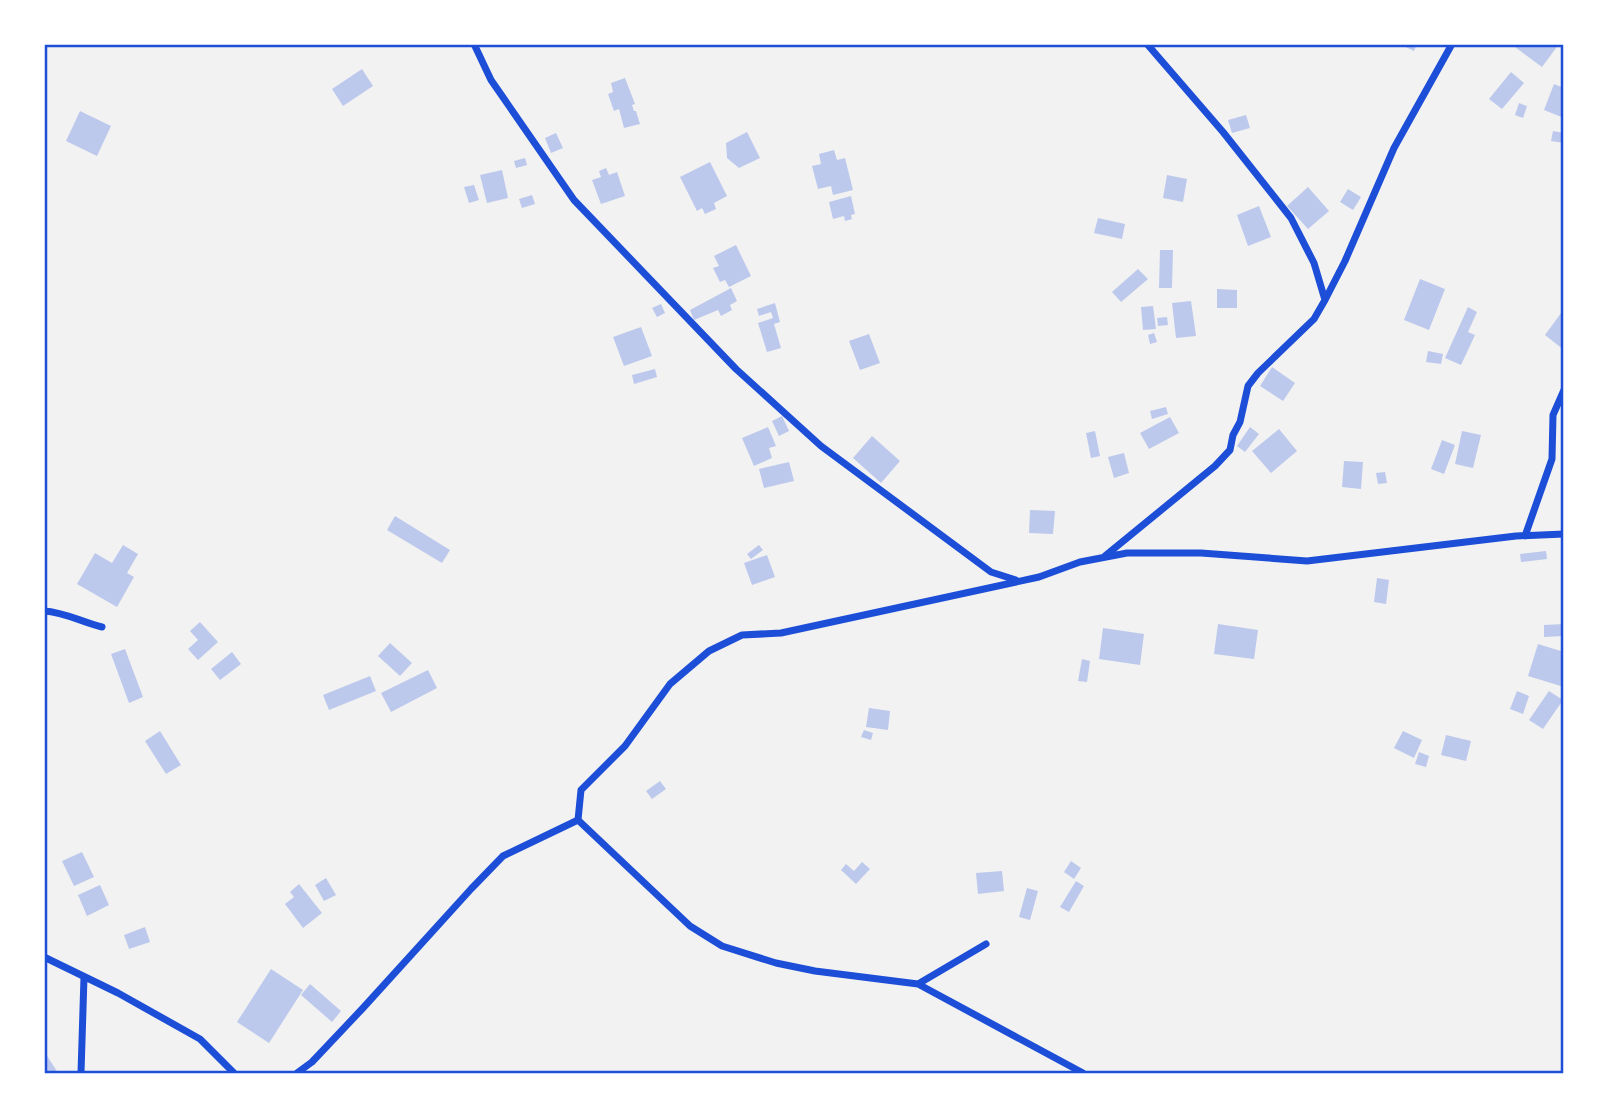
<svg xmlns="http://www.w3.org/2000/svg" width="1608" height="1117" font-family="Cabin,sans-serif">
  <style>
    .building { fill: #bdc9ec }
    .lines { fill: none; stroke-linecap: round; stroke-linejoin: round }
    .minor { stroke: #1d4ed8; stroke-width: 7 }
    .neatline { fill: none; stroke: #1d4ed8; stroke-width: 2.5 }
  </style>
  <rect width="100%" height="100%" fill="#f2f2f2"/>
  <path class="building" d="M 1399,44 L 1417,44 L 1414,51 Z
    M 1511,44 L 1559,44 L 1542,67 Z
    M 362,69 L 373,86 L 343,106 L 332,89 Z
    M 1511,72 L 1524,83 L 1502,109 L 1489,99 Z
    M 625,78 L 635,104 L 632,105 L 634,111 L 636,111 L 640,124 L 624,128 L 619,109 L 614,111 L 608,94 L 613,92 L 611,83 Z
    M 1554,84 L 1564,88 L 1564,118 L 1544,110 Z
    M 1519,103 L 1527,106 L 1523,118 L 1515,115 Z
    M 80,111 L 111,126 L 97,156 L 66,141 Z
    M 1246,115 L 1250,128 L 1232,133 L 1228,120 Z
    M 1553,131 L 1564,133 L 1564,143 L 1551,141 Z
    M 747,132 L 760,158 L 739,168 L 727,158 L 726,143 Z
    M 556,133 L 563,148 L 551,153 L 545,138 Z
    M 834,150 L 837,160 L 845,158 L 853,190 L 833,195 L 831,186 L 818,189 L 812,166 L 821,164 L 819,154 Z
    M 525,158 L 527,165 L 516,168 L 514,161 Z
    M 710,162 L 727,196 L 714,203 L 716,209 L 705,214 L 702,208 L 697,211 L 680,177 Z
    M 606,168 L 609,175 L 617,172 L 625,196 L 601,204 L 592,180 L 601,177 L 599,171 Z
    M 502,170 L 508,198 L 487,203 L 480,175 Z
    M 1167,175 L 1187,179 L 1183,202 L 1163,198 Z
    M 474,185 L 479,200 L 469,203 L 464,187 Z
    M 1308,187 L 1329,211 L 1308,229 L 1287,206 Z
    M 1348,189 L 1361,197 L 1353,210 L 1340,202 Z
    M 532,195 L 535,204 L 522,208 L 519,199 Z
    M 851,196 L 855,214 L 851,215 L 852,219 L 845,221 L 844,216 L 833,219 L 829,202 Z
    M 1259,206 L 1271,237 L 1248,246 L 1237,215 Z
    M 1098,218 L 1125,224 L 1122,239 L 1094,233 Z
    M 736,245 L 751,276 L 729,287 L 725,280 L 720,282 L 713,268 L 719,266 L 714,256 Z
    M 1160,250 L 1173,250 L 1172,288 L 1159,288 Z
    M 1138,269 L 1148,279 L 1121,302 L 1112,292 Z
    M 1420,279 L 1445,289 L 1429,330 L 1404,320 Z
    M 731,288 L 737,301 L 730,305 L 732,310 L 721,316 L 718,310 L 694,320 L 690,310 Z
    M 1217,289 L 1237,290 L 1237,308 L 1217,308 Z
    M 1191,301 L 1196,336 L 1176,338 L 1172,303 Z
    M 775,303 L 780,322 L 774,324 L 781,348 L 767,352 L 758,323 L 773,318 L 771,312 L 759,316 L 757,309 Z
    M 661,304 L 665,313 L 657,317 L 652,308 Z
    M 1153,306 L 1156,329 L 1143,330 L 1141,307 Z
    M 1468,307 L 1477,312 L 1468,332 L 1475,335 L 1461,365 L 1445,358 Z
    M 1564,309 L 1564,350 L 1545,335 Z
    M 1167,317 L 1168,325 L 1158,326 L 1157,318 Z
    M 641,327 L 652,356 L 624,366 L 613,337 Z
    M 1154,333 L 1157,342 L 1150,344 L 1148,335 Z
    M 869,334 L 880,363 L 860,370 L 849,341 Z
    M 1428,351 L 1443,354 L 1441,364 L 1426,362 Z
    M 1272,367 L 1295,383 L 1283,401 L 1260,386 Z
    M 655,369 L 657,377 L 634,384 L 632,375 Z
    M 1166,407 L 1168,414 L 1152,419 L 1150,411 Z
    M 782,416 L 789,431 L 779,436 L 772,421 Z
    M 1170,417 L 1179,433 L 1149,449 L 1140,433 Z
    M 768,427 L 776,446 L 769,448 L 772,458 L 754,466 L 742,438 Z
    M 1250,427 L 1259,434 L 1245,452 L 1237,446 Z
    M 1279,429 L 1297,451 L 1271,473 L 1252,451 Z
    M 1095,431 L 1100,456 L 1091,458 L 1086,433 Z
    M 1462,431 L 1481,435 L 1473,468 L 1455,464 Z
    M 872,436 L 900,461 L 881,483 L 853,458 Z
    M 1442,440 L 1455,445 L 1444,474 L 1431,469 Z
    M 1124,453 L 1129,473 L 1114,478 L 1108,457 Z
    M 1344,461 L 1363,462 L 1361,489 L 1342,487 Z
    M 789,462 L 794,481 L 764,488 L 759,469 Z
    M 1385,472 L 1387,483 L 1378,484 L 1376,473 Z
    M 1030,510 L 1055,511 L 1053,534 L 1029,533 Z
    M 395,516 L 450,550 L 442,563 L 387,530 Z
    M 123,545 L 138,554 L 127,573 L 134,577 L 117,607 L 77,584 L 95,553 L 112,563 Z
    M 759,545 L 763,550 L 751,559 L 747,554 Z
    M 1546,551 L 1547,559 L 1521,562 L 1520,554 Z
    M 767,555 L 775,577 L 752,585 L 744,563 Z
    M 1377,578 L 1389,580 L 1386,604 L 1374,602 Z
    M 200,622 L 218,642 L 198,660 L 188,649 L 198,640 L 190,631 Z
    M 1218,624 L 1258,630 L 1254,659 L 1214,654 Z
    M 1564,624 L 1564,636 L 1544,637 L 1544,625 Z
    M 1103,628 L 1144,634 L 1140,665 L 1099,659 Z
    M 390,643 L 412,663 L 400,676 L 378,656 Z
    M 1538,644 L 1564,652 L 1564,687 L 1528,676 Z
    M 125,649 L 143,697 L 129,703 L 111,654 Z
    M 232,652 L 241,664 L 220,680 L 211,669 Z
    M 1082,659 L 1090,661 L 1087,682 L 1078,681 Z
    M 428,670 L 437,688 L 391,712 L 381,693 Z
    M 370,676 L 376,691 L 329,710 L 323,695 Z
    M 1517,691 L 1529,696 L 1523,714 L 1510,709 Z
    M 1549,691 L 1563,700 L 1543,729 L 1529,720 Z
    M 869,708 L 890,711 L 888,730 L 866,727 Z
    M 864,730 L 873,733 L 871,740 L 861,737 Z
    M 160,731 L 181,765 L 166,774 L 145,741 Z
    M 1403,731 L 1422,740 L 1414,758 L 1394,748 Z
    M 1446,735 L 1471,741 L 1466,761 L 1441,755 Z
    M 1419,752 L 1429,756 L 1426,767 L 1415,764 Z
    M 660,781 L 666,789 L 652,799 L 646,791 Z
    M 82,852 L 94,877 L 74,886 L 62,861 Z
    M 1071,861 L 1081,868 L 1074,879 L 1064,872 Z
    M 862,862 L 870,869 L 856,884 L 841,870 L 846,864 L 854,871 Z
    M 1002,871 L 1004,891 L 978,894 L 976,873 Z
    M 326,878 L 336,895 L 324,901 L 315,885 Z
    M 1076,881 L 1084,886 L 1069,912 L 1060,907 Z
    M 299,884 L 322,913 L 303,928 L 285,904 L 294,897 L 290,892 Z
    M 100,885 L 109,905 L 87,916 L 78,895 Z
    M 1027,888 L 1038,891 L 1030,920 L 1019,917 Z
    M 145,927 L 150,942 L 129,949 L 124,935 Z
    M 271,969 L 303,990 L 269,1043 L 237,1022 Z
    M 310,984 L 341,1011 L 332,1022 L 301,995 Z
    M 44,1051 L 58,1073 L 44,1073 Z"/>
  <g class="lines">
    <path class="minor" d="M 474,44 L 491,80 L 574,200 L 736,369 L 821,446 L 991,572 L 1016,580
      M 1147,44 L 1223,132 L 1291,218 L 1314,263 L 1325,300
      M 1525,536 L 1552,459 L 1553,415 L 1564,390
      M 1105,556 L 1215,466 L 1230,450 L 1233,435 L 1240,422 L 1248,386 L 1258,373 L 1314,319 L 1325,300 L 1345,261 L 1394,148 L 1452,44
      M 44,611 C 64,612 82,622 102,627
      M 578,820 L 690,926 L 722,946 L 776,963 L 815,971 L 918,984 L 986,944
      M 44,957 L 118,993 L 200,1039 L 234,1073
      M 918,984 L 1083,1073
      M 81,1073 L 84,977
      M 297,1073 L 312,1062 L 363,1008 L 471,889 L 503,856 L 578,820 L 581,790 L 625,746 L 670,684 L 709,651 L 742,635 L 781,633 L 1039,577 L 1080,562 L 1127,553 L 1201,553 L 1307,561 L 1516,536 L 1564,534"/>
  </g>
  <rect width="1608" height="1117" fill="none" stroke="#ffffff" stroke-width="91"/>
  <rect x="46" y="46" width="1516" height="1026" class="neatline"/>
</svg>
